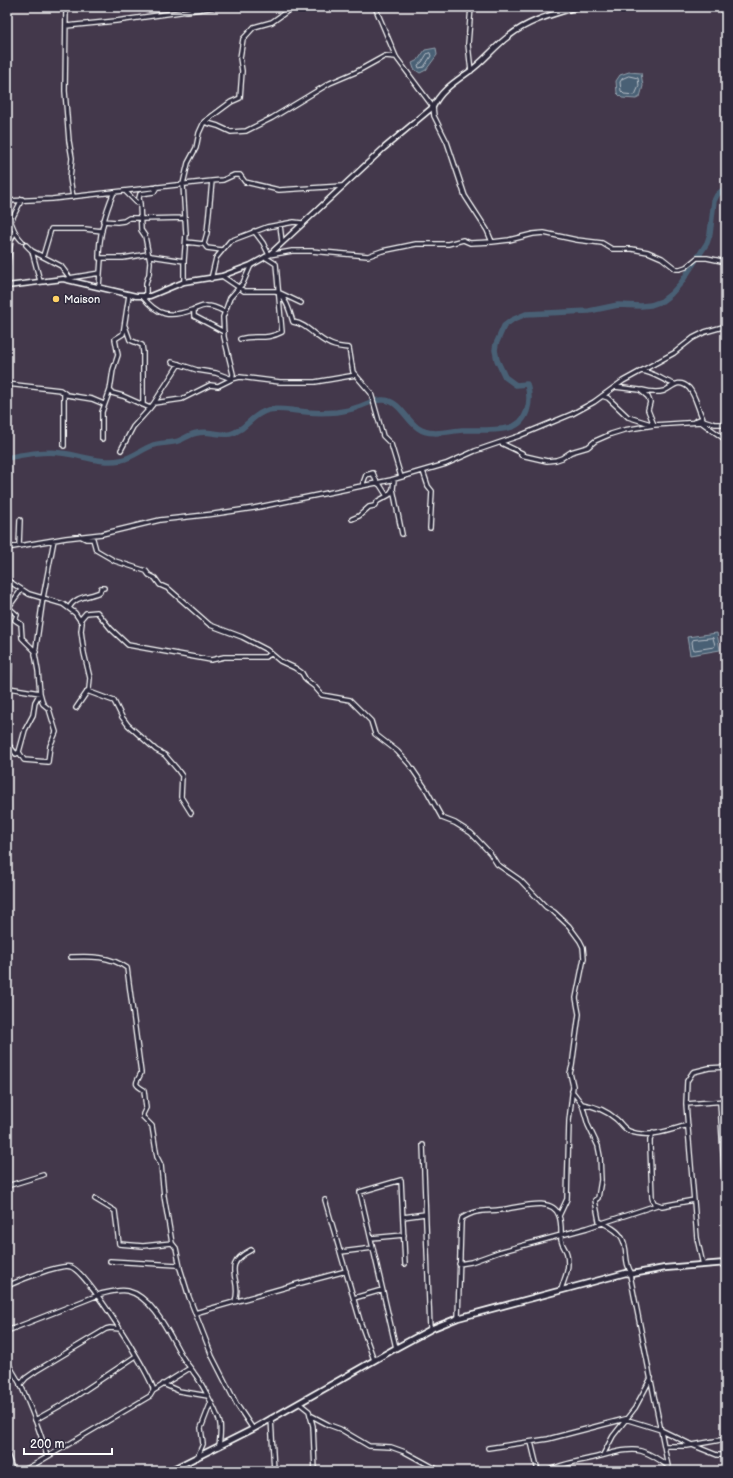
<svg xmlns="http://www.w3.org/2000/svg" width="733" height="1478" font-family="'Balsamiq Sans',sans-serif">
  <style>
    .water { fill: #4a6075; stroke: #92a0ac }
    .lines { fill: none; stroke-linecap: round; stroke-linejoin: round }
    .shore { stroke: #b7bfc8; stroke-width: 1 }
    .river { stroke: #4a6075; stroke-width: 5.5 }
    .minor-casing { stroke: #fff; stroke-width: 6 }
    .tertiary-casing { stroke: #fff; stroke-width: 7 }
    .secondary-casing { stroke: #fff; stroke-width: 8 }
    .minor { stroke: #2f2a3d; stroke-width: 3.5 }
    .tertiary { stroke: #2f2a3d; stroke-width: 4 }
    .secondary { stroke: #2f2a3d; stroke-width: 4.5 }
    .poi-dot { fill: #ffd166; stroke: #2f2a3d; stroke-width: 1.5 }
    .labels { text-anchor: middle; stroke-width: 3; stroke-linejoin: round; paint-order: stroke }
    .poi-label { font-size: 11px; fill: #fff; stroke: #2f2a3d; text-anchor: start }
  </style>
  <rect width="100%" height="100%" fill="#43384b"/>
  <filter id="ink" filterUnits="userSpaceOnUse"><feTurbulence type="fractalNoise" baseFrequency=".025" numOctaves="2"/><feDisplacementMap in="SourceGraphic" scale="8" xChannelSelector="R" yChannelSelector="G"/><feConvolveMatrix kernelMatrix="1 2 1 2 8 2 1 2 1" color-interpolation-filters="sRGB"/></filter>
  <g filter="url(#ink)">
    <path class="water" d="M 436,48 L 437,55 L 426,70 L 420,73 L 414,69 L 412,63 L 418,60 L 425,50 Z
      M 629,72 L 641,73 L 643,86 L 640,97 L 636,99 L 622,98 L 617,93 L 616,81 L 620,75 Z
      M 717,633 L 720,650 L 690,655 L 687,637 Z"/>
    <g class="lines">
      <path class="shore" d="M 430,53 L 431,56 L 424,67 L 419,68 L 418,65 L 422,62 L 427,54 Z
        M 629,76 L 638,78 L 639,86 L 635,95 L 624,94 L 621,91 L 620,82 L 622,79 Z
        M 713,638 L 715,645 L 714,647 L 695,650 L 693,649 L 692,642 L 693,640 Z"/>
      <path class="river" d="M 7,458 C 22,454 46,451 61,453 C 81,455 100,464 121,460 C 132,458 141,450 151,446 C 160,442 169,444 178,441 C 184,439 190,434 197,433 C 208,430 219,436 230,434 C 245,431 252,414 268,410 C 278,408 288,410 298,411 C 311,413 324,413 337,412 C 344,411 351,410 358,407 C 367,404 374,399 384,400 C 400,401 406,420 418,428 C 430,437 449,431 462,430 C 478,430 493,431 508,428 C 528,424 532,402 527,384 L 516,385 L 505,377 L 497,360 L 495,350 L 496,344 L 504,326 L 512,320 L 526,314 L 589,311 L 618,305 L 641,306 L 651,305 L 662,301 L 671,294 L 681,283 L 707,243 L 710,234 L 714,201 L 717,195 L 726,187"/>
      <g class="minor-casing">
        <path id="minor" d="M 66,7 L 65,91 L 69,141 L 72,158 L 70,178 L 73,197
          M 375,7 L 396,57 L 433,107 L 434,116 L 447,142 L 465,196 L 487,230 L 492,242
          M 471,7 L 468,44 L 471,71
          M 66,26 L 116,21 L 216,7
          M 204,122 L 218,126 L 231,132 L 246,131 L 272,118 L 330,83 L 356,72 L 385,56 L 396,57
          M 125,191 L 136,202 L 140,204
          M 7,201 L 52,199 L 212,181 L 223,180 L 234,175 L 240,175 L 245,182 L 279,190 L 342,186
          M 7,214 C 14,226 12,231 22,241
          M 141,219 L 185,218
          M 11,221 L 22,199
          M 103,221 L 117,222 L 124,221 L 129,218 L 141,218
          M 280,225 L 282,242
          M 254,231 L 263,243 L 269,255 L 292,251 L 311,251 L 368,256 L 382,251 L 416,244 L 448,244 L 463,240 L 470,243 L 492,242 L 509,240 L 533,234 L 544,233 L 577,240 L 602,243 L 612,249 L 632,249 L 648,252 L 662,258 L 676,269 L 680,269 L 686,267 L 697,258 L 707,258 L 726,262
          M 7,234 L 14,233
          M 186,242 L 204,244 L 207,248 L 222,250
          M 204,244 L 207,233 L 212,181
          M 26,245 L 32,251 L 40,281
          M 32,251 L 61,266 L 70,278
          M 43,256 L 51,229 L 85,229 L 102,231
          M 99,258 L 123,258 L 148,254 L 151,256 L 184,261
          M 7,267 L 11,240 L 14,233
          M 222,276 L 244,291 L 276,291 C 286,297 290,312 293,322 C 307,324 315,337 328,343 C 334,347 342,347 349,348 L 353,372 L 371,393 L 383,436 L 391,444 L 401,477
          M 69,278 L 100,273
          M 211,279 L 216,258 L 230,241 L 267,227 L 294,222 L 302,223
          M 184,282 L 184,261 L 186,234 L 183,184 L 188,163 L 196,148 L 199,133 L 204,122 L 231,102 L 240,98 L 242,71 L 240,58 L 243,39 L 254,27 L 272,22 L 293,7
          M 99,287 L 101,259 L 99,258 C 99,234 105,213 114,192
          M 280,293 L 301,303
          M 129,295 L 123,334 L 115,339 L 118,355 L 113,370 L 110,390 L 112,393 L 123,396 L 150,408 L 154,403 L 182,399 L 210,385 L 218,386 L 232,379 L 240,377 L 280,382 L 315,382 L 356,375
          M 142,296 C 158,316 169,318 192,310 C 197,309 202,305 207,306 C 214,306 219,309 225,312
          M 146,296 L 146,283 L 149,274 L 150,262 L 145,236 L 141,230 L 140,204 L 139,198 L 140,194 L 154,192 L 157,187
          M 194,309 L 194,316 L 224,332
          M 125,326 L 130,340 L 142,345 L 143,352 L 143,405
          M 240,339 C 255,334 265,341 282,332 L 276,264 L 265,257
          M 172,362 L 197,370 L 216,373 L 232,379 L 233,374 L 224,337 L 223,317 L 230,298 L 243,283 L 251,265
          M 641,371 C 656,373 661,380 674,384
          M 7,384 L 60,390 L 67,395 L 92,399 L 104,404
          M 642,390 C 649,392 657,393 664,391 C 673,387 678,378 689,388 C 696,396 698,410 703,419
          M 64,394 L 64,446
          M 602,396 L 608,398 L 628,417 L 654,425 L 701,422 L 726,440
          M 154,403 L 179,364
          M 695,421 L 700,419 L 715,424 L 726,424
          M 102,439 L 102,412 L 110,390
          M 501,443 L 522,453 L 521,455 L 547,461 L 556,460 L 562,458 L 571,452 L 588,447 L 595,441 L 611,434 L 624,430 L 654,425 L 648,410 L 650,402 L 648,397 L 640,390 L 615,387
          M 121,450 L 133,427 L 150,408
          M 423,471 L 428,486 L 432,491 L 430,528
          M 394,480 L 393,489 L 402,534
          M 362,486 L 366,475 L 373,473 L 377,483 L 380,485 L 387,496
          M 352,519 L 359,516 L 369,507 L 374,506 L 378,501 L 389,495 L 393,489
          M 80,536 L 86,539 L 93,539 L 96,550 L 115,561 L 146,571 L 149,575 L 155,578 L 160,585 L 169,589 L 210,625 L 242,637 L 267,650 L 280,661 L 295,668 L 302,673 L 306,680 L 314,686 L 322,695 L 350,700 L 371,721 L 375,734 L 397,751 L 409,764 L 426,789 L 442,818 L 455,823 L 471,833 L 490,853 L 497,864 L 520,880 L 546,907 L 554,912 L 569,926 L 580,941 L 583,947 L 584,958 L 576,998 L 579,1014 L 572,1066 L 570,1073 L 573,1086 L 569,1121 L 567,1199 L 559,1216
          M 19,546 L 20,520
          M 7,548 L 66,538 L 102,534 L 160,520 L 214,514 L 254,508 L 391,480 L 446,464 L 475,451 L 519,436 L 572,414 L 594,402 L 623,381 L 674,353 L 693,338 L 705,332 L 726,326
          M 7,580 L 29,594 L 63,604 L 75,613 L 82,623 L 81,631 L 84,653 L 90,678 L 89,689 L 76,708
          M 7,606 L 17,615 L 15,620 L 21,624 L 22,638 L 36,652
          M 7,606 L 11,604 L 21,590
          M 69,608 C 75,596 89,597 100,592 L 101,588 L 104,588
          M 80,620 L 86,613 L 97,612 L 111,629 L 128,645 L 211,660 L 224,657 L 265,657 L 271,654
          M 7,659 L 10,659 L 9,688 L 40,693 L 35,702 L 33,715 L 25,730 L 19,752 L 16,754 L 7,743
          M 87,691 L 114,701 L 122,717 L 128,725 L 156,750 L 165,755 L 177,769 L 182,776 L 181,797 L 191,813
          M 19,752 L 24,760 L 48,762 L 50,746 L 56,732 L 49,709 L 43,704 L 40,693 L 38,671 L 35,654 L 43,598 L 54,540
          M 71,957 C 91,956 110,956 127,968 L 141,1073 C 137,1083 132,1083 144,1090 L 146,1108 L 143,1114 L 143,1117 L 152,1126 L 157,1157 L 161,1165 L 164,1196 L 172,1243
          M 572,1091 L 582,1104 L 588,1125 L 598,1146 L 600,1156 L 601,1180 L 598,1198 L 595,1200 L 599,1221 C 607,1225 618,1230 622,1238 C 629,1250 623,1262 632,1274 L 630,1275 L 669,1471
          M 720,1102 L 726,1206
          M 582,1104 C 594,1106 606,1110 616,1119 C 620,1122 624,1129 629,1131 C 648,1139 670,1130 688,1125
          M 686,1104 L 726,1101
          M 653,1133 L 650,1140 L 650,1147 L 652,1198 L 654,1203 L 662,1206 L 694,1200
          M 423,1145 L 430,1329
          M 7,1186 L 43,1175
          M 95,1199 L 115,1211 L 119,1244 L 143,1246 L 172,1243 L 176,1248 L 180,1267
          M 325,1200 L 361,1324 L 374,1360
          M 403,1217 L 425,1214
          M 371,1238 L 404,1235
          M 341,1252 L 373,1248
          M 110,1261 L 177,1265 L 180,1268 L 189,1297 L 212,1356 L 237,1405 L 253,1429
          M 459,1264 L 471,1262 L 499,1252 L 587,1228 L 657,1205
          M 703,1265 L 697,1238 L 686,1104 L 687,1081 L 693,1072 L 709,1068 L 726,1067
          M 7,1286 C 18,1281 61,1263 71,1267 C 87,1272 147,1369 153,1388 L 153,1391 L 150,1396 L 37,1463 L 28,1468 L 19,1471
          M 354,1298 L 382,1290
          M 235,1301 C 243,1279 219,1266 251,1250
          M 195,1313 L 301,1283 L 346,1271
          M 458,1318 L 461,1222 L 462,1218 C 466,1216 471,1213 476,1212 C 486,1210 497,1211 506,1209 C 521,1207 553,1196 559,1216 C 562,1224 561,1233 561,1240 C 562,1246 566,1249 567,1254 C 570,1271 565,1275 561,1290
          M 7,1331 L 101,1294 C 110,1292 119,1289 128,1291 C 154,1297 171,1338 183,1358 C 186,1363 191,1368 194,1373 C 201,1382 206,1392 211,1402 L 201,1428 L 203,1444 L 197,1458
          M 396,1348 L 360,1192 L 401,1180 L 405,1264
          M 7,1358 L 8,1362 C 12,1372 19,1380 23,1390 C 32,1411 42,1434 47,1457
          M 163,1384 L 179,1391 L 208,1396
          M 20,1385 L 26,1378 L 36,1371 L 106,1329 L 110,1328 L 120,1329
          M 153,1391 L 190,1368
          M 211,1402 C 221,1422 222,1424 219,1446
          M 299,1403 L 309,1411 L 313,1426 L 315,1471
          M 310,1415 L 329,1425 L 340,1429 L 369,1446 L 391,1447 L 405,1452 L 440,1471
          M 271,1418 L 274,1471
          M 35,1420 L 67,1402 L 136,1356
          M 531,1442 L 538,1471
          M 664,1446 L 687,1446 L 726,1439
          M 488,1448 L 548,1439 L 625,1419 L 661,1430 L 692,1445 L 717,1455 L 726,1455
          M 7,1454 L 13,1471
          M 603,1455 L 613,1436 L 635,1408 L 651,1378
          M 548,1471 C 562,1463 577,1462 593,1458 C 606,1455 628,1447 641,1451 C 651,1454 660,1460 668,1466"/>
      </g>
      <g class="tertiary-casing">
        <path id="tertiary" d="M 7,286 L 63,279 L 136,296 L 150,296 L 184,282 L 222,276 L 251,265 L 269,255 L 384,148 L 433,107 C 441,90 455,82 470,71 C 484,61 495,46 509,36 C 529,20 554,14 577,7"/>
      </g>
      <g class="secondary-casing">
        <path id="secondary" d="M 169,1471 L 253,1429 L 396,1348 L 433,1328 L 458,1318 L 626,1273 L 632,1274 L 665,1268 L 726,1263"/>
      </g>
      <use href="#minor" class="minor"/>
      <use href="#tertiary" class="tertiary"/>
      <use href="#secondary" class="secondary"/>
    </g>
  </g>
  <circle class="poi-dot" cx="56" cy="299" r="4"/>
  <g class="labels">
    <g class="poi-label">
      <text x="64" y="303">Maison</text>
    </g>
  </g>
  <rect width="733" height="1478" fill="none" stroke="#2f2a3d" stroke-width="24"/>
  <rect x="12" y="12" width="709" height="1454" fill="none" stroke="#fff" stroke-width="1.5" filter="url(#ink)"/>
  <path d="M24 1448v6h88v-6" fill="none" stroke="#ffffff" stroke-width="2"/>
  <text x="30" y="1448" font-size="12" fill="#ffffff" stroke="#2f2a3d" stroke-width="3" paint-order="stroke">200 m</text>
</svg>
